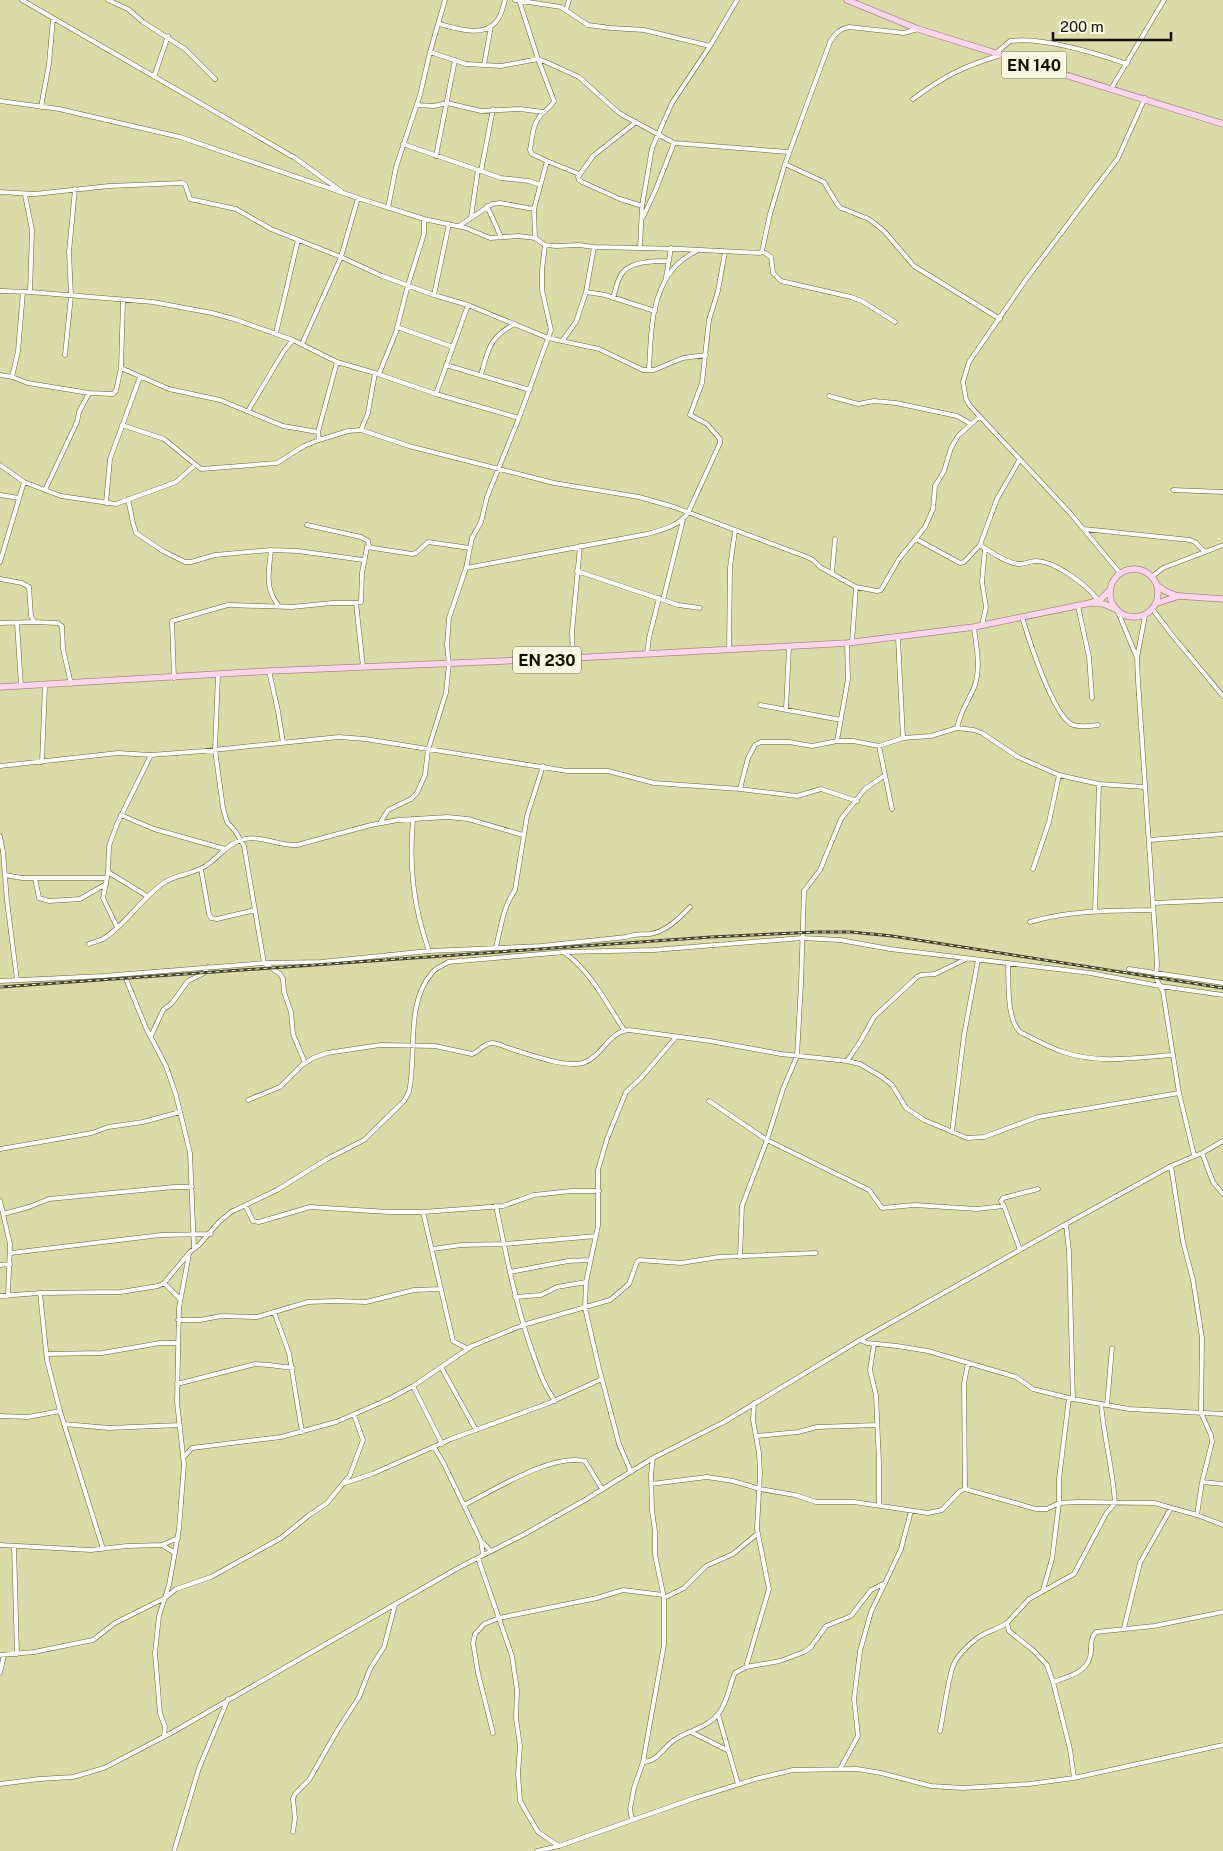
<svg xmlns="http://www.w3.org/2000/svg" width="1223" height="1851" font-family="'Public Sans',sans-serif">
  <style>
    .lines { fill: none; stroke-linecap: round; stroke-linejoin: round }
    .minor-casing { stroke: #605f2f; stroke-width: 5 }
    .primary-casing { stroke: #ab7e8f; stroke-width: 7 }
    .minor { stroke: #fff; stroke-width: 4 }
    .primary { stroke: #ffd6ea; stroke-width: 5.5 }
    .rail-casing { stroke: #43432b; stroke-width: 3 }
    .rail { stroke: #fafae0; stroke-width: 1; stroke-dasharray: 4; stroke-linecap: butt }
    .labels { text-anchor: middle; stroke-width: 4; stroke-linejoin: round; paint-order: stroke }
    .shield { fill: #fafae0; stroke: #565644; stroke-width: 1 }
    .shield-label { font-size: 16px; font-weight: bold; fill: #101001 }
  </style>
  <rect width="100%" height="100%" fill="#dbdba7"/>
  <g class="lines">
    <g class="minor-casing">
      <path id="minor" d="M 22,0 L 295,158 L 341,191
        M 108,0 L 128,9 L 143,22 L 185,49 L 215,79
        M 515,0 L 561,7 L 588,25 L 611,28 L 644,30 L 710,46
        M 519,0 L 538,59 L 554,101 C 551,108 542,112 538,119 C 532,127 532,140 530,150 L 532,154 L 547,161 L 534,209 L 535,238
        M 566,10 L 569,0
        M 439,24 C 455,28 483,38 496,22 C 501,17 503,7 505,0
        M 430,52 L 466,64 L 484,65 L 501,66 L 538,59 L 546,62 L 579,77 L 619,113 L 674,143 L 789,152
        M 996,53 L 1010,41 C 1043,37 1095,53 1127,64
        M 484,65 L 491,26
        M 154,77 L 168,36
        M 1111,89 L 1164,0
        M 913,99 C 944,76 964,66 1001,55
        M 0,101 L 59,109 L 180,137 L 358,198 L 424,219 L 466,228 L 490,238 L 519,236 L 535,238 L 545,245 L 556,246 L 579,245 L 594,247 L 681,249 L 760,253 L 762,251 L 770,214 L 785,164 L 830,42 C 835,33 840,29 849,27 L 904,33 L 918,29
        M 417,105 L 434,106 L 447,103 L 481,111 L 520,109 L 543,112
        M 41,107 L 49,64 L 53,18
        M 636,122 L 593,156 L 578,177 L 579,180 L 582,182 L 620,199 L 642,206
        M 403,144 L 501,178 L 529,181 L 540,185
        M 436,156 L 455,60
        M 547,161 L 579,174
        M 785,164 L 824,182 L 837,204 L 841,208 L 869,219 L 884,231 L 914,266 L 1000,319
        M 481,171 L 493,109
        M 0,192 L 35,194 L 109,186 L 182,183 L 185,184 L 190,199 L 236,209 L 271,229 L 341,257 L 382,276 L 434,295 L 468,305 L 548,338 L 599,349 L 643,370 L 654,370 L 683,358 L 706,355
        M 25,195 L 32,230 L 30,292
        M 487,206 L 501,237
        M 388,208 L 396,167 L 420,95 L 430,52 L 445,0
        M 471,217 L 478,170
        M 643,217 L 656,189 L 674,143
        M 459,226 L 492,204 L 500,203 L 534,209
        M 640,248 L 642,206 L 652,148 L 672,103 L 710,46 L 737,0
        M 762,251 L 771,257 L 773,273 L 781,281 L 851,297 L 862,301 L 895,322
        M 666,277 L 671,248
        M 0,291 L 30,292 L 153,302 L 212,313 L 234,319 L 293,340 L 337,362 L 375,373 L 436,394 L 519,418
        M 586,292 L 605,295 L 655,311
        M 434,295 L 449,224
        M 613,298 C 616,289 617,279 623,272 C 632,261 656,261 669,261
        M 397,327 L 453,347
        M 276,333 L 298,240
        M 562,341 L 576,322 L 586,292 L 594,247
        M 302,344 L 341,257 L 358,198
        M 65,355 L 71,296 L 69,252 L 75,189
        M 446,365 L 530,390
        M 121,368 L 169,389 L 220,400 L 283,426 L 318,432
        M 649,370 C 651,336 650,297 673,269 C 679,261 689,255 698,250
        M 379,374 L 396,332 L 408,285 L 424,234 L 424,219
        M 0,375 L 12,377 L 28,383 L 89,393 L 113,394 L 116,391 L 121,368 L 123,300
        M 481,375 C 488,350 489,338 513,325
        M 12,377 L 18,351 L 23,292
        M 436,394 L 468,305
        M 829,396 L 858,404 L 874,401 L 896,403 L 957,416 L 971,424
        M 248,411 L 284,351 L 293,340
        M 122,425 L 164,439 L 201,469 L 277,463 L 304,446 L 319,440 L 348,431 L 361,430 L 409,446 L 554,483 L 639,497 L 674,507 L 807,557 L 813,560 L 820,567 L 856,587 L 852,642
        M 361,430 L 368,413 L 375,373
        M 319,440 L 318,432 L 337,362
        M 0,465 L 24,482 L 61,496 L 116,504 L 176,482 L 195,465
        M 45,490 L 77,422 L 79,412 L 89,393
        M 1173,490 L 1223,492
        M 0,495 L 19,498
        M 128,499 L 133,523 L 136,533 L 163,551 L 185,562 L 191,562 L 215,555 L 271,550 L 298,551 L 363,560
        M 106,503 L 110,459 L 140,377
        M 307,525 L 361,537 L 368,541 L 369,546
        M 1084,529 L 1190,540 L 1195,542 L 1205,552
        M 916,539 L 960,563 L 964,562 L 980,545 C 991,552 1005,562 1018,564 C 1025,565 1030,560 1037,561 C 1056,562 1087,585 1098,600
        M 980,545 L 997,499 L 1020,459
        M 271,550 C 269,572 264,588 279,606
        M 0,562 L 24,482
        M 466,568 L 647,534 C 662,530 679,526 688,513 L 720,443 L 720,439 L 707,424 L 690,415 L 702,383 L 709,320 L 718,291 L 725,252
        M 577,571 L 678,605 L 700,608
        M 1120,573 L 1070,513 L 970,406 L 966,399 L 963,382 L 969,362 L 1027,278 L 1118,158 L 1145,98
        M 832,574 L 835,539
        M 1153,576 L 1163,568 L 1223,545
        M 0,579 L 22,583 L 29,587 L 31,616 L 34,622 L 58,623 L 62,626 L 63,649 L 71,684
        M 856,587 L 877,591 L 881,590 L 899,559 L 925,527 L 933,509 L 935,486 L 944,471 L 951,448 L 958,436 L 979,417
        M 663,600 L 683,520
        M 356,603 L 361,602 L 362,573 L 367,547 L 412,554 L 416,553 L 428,542 L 470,548
        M 1078,606 L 1089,657 L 1092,698
        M 1153,610 L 1172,635 L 1223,696
        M 1118,612 L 1137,658
        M 1145,616 L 1137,658 L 1138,681 L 1157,963 L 1156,978 L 1163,992 L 1179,1093 L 1194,1155
        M 1022,617 C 1029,640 1052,712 1071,724 C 1078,728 1090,726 1098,725
        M 0,623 L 34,622
        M 17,623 L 21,686
        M 982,625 L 986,607 L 982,582 L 985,548
        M 898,638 L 903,738
        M 729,650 L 730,567 L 735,531
        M 647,654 L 649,638 L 659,598
        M 573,658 L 572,632 L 580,546
        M 269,671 L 278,711 L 283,743
        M 218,675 L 215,750 L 223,808 L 227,822 L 235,831 L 244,846 L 264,963 L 280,974 L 283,979 L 284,992 L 291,1012 L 293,1034 L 305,1063
        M 174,678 L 172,621 L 228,605 L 292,607 L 332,603 L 356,603 L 363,667
        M 760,705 L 841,720
        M 786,709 L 789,647
        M 957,728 C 961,709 969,701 975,685 C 981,666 976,646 974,627
        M 837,741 L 848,679 L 847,643
        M 879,746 L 892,809
        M 42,762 L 45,685
        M 0,766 L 118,753 L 151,755 L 204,751 L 339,737 L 365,739 L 567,771 L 608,771 L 654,783 L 740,789 L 797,796 L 821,789 L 857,801
        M 740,789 L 748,758 L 755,745 L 761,742 L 789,742 L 812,746 L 837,741 L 853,741 L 879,746 L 903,738 L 931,736 L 957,728 L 974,730 L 982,733 L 1018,757 L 1059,775 L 1099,784 L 1145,787
        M 121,815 L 154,829 L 225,849
        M 413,819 C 409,866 413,906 429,951
        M 380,823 L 388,810 L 411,799 L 417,793 L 425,775 L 428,750 L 446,693 L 449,664 L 447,645 L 449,618 L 466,568 L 472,538 L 481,522 L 487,497 L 519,418 L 551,330 L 542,290 L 542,270 L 545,245
        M 0,836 L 3,852 L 7,901 L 17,980
        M 1150,840 L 1223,834
        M 201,869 L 209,914 L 211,918 L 217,919 L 255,910
        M 1033,869 L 1049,822 L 1059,775
        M 108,872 L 147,896
        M 5,875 L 22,878 L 107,878
        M 35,878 L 39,898 L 49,901 L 80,899 L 106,884
        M 1153,903 L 1223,900
        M 1095,911 L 1099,784
        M 1030,922 C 1070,910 1112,911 1153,910
        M 117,927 L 103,898 L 108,872 L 109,846 L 117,824 L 151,755
        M 89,944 C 93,942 99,941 103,939 C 125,926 142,897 165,882 C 178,874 195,874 207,865 C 219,857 226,845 241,840 C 258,834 279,846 297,845 L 371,825 L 398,820 L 447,817 L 468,819 L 523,835
        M 496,947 C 501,927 503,907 515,890 L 527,816 L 543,766
        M 565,953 C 591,972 607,1004 624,1030
        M 1008,963 C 1009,982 1006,1018 1020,1032 C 1034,1039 1048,1047 1063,1052 C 1098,1064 1135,1058 1171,1055
        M 1129,969 L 1223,983
        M 124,974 L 146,1028 L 166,1066 L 176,1095 L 190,1153 L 194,1249
        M 0,981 L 103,976 L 264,963 L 321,962 L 429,951 L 541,946 L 626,937 C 638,933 640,935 650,934 C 665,932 680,918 690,907
        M 151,1036 L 163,1010 L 172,1003 L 188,981 L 204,973 L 208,967
        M 847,1061 L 860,1042 L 874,1017 L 917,977 L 921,975 L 935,974 L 966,959
        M 248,1100 L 280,1087 L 302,1065 L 313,1058 L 327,1053 L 380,1045 L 435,1046 L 472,1054 C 479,1052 484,1043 492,1043 C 498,1043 505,1047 511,1049 C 529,1054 565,1068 583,1063 C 602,1057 609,1031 629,1030 L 710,1041 L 781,1054 L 847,1061 L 860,1064 L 882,1077 L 892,1085 L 906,1108 L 924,1120 L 967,1138 L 984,1137 L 1038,1117 L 1179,1093
        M 709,1101 L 767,1140 L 869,1190 L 882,1208 L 914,1205 L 977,1209 L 1004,1206 L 1001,1201 L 1003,1198 L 1038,1189
        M 952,1132 L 964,1035 L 978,960
        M 0,1149 L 92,1133 L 108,1127 L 143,1122 L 180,1112
        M 1202,1153 L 1213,1182 L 1223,1194
        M 1171,1166 L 1183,1242 L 1193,1280 L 1202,1338 L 1201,1413 L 1211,1435 L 1212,1442 L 1202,1482 L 1197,1515
        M 0,1201 L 10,1244 L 8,1296
        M 245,1205 L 253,1221 L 259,1222 L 310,1207 L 388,1212 L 423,1212 L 503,1206 L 534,1195 L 571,1191 L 599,1191
        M 496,1206 C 506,1254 515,1302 531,1348 C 538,1367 543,1385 555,1401
        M 1004,1206 L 1020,1250
        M 423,1212 L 453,1341 L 468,1349
        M 3,1214 L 29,1207 L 49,1199 L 174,1187 L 192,1187
        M 1066,1224 L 1069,1251 L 1073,1399
        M 433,1249 L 461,1245 L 504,1244 L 596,1236
        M 11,1253 L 161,1235 L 211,1234
        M 740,1257 L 742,1206 L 767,1140 L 783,1089 L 797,1056 L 801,984 L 804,891 L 820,870 L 841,819 L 865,789 L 885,775
        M 0,1265 L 10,1264
        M 510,1272 L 568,1261 L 591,1260
        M 164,1283 L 180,1299
        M 40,1293 L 47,1360 L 60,1411 L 103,1549
        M 0,1296 L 40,1293 L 121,1292 L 158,1286 L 164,1283 L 190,1252 L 199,1245 L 219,1222 L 231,1212 L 277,1190 L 327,1159 L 364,1140 L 404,1101 L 409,1092 C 417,1055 405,1003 432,973 C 435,968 443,966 448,962 L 565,952 L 654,950 L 802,938 L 840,940 L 890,949 L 1090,973 L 1160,986 L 1223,995
        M 515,1297 L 541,1295 L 557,1287 L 586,1282
        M 274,1312 L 289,1353 L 302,1432
        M 178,1320 L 200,1320 L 221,1316 L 257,1317 L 308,1302 L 337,1301 L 366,1302 L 414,1290 L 441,1289
        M 860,1340 L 867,1343 L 897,1346 L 928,1351 L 1016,1377 L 1033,1389 L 1073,1399 L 1129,1409 L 1223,1414
        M 874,1344 L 870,1370 L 876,1395 L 879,1462 L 879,1505
        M 47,1354 L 102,1353 L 160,1343 L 177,1343
        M 441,1367 L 476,1430
        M 177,1384 L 255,1364 L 269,1365 L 293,1368
        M 413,1386 L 442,1444
        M 1107,1405 L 1112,1348
        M 0,1416 L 28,1417 L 60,1411
        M 64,1424 L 109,1428 L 180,1425
        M 757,1436 L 798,1432 L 817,1427 L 877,1425
        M 434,1447 L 444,1464 L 481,1541 L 483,1555
        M 183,1458 L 192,1448 L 281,1437 L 336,1422 L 389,1399 L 413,1386 L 472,1346 L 523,1325 L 610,1300 L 629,1284 L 637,1262 L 639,1260 L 681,1263 L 719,1257 L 816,1253
        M 631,1472 L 619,1444 L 599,1368 L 585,1308 L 586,1282 L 598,1226 L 598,1170 L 607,1139 L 626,1092 L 641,1078 L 676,1037
        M 1202,1482 L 1223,1484
        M 345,1483 L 372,1474 L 451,1439 L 549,1403 L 602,1379
        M 651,1484 L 707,1477 L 733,1481 L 760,1489 L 795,1495 L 816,1502 L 854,1502 L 928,1513 L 942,1510 L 960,1491 L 965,1489 L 1036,1509 L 1047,1509 L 1059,1503 L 1078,1502 L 1154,1503 L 1197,1515 L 1223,1525
        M 965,1489 L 964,1383 L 968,1363
        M 464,1505 C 496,1489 550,1454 585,1461 L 602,1489
        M 481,1541 L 491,1551
        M 0,1545 L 91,1550 L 127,1546 L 162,1545 L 178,1538
        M 162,1545 L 175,1553
        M 14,1546 L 17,1654
        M 478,1558 L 512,1656 L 517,1690 L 516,1718 L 520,1746 L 518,1774 L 520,1801 L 538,1832 L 559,1846
        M 1043,1590 L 1052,1559 L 1059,1503 L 1059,1479 L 1069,1398
        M 664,1598 L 684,1588 L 706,1566 L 733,1554 L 757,1534
        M 1124,1628 L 1140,1563 L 1171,1508
        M 0,1655 L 34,1652 L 93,1640 L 115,1623 L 165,1598 L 176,1589 L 211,1577 L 281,1538 L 308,1516 L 327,1503 L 350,1475 L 363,1440 L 354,1415
        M 746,1667 L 769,1589 L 757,1529 L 760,1473 L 759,1453 L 753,1420 L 754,1403
        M 0,1673 L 4,1655
        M 1053,1682 C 1070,1676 1090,1672 1091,1651 C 1091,1644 1091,1637 1096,1632 L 1154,1626 L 1223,1612
        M 718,1714 L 738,1784
        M 940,1731 C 944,1712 947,1684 953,1666 C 957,1656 968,1645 976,1639 C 986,1631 997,1630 1007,1623
        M 691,1732 L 727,1750
        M 493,1733 L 478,1673 L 473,1643 L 475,1634 L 484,1624 L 499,1618 L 597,1598 L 623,1590 L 663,1595
        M 164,1736 L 165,1727 L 160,1713 L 155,1653 L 159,1616 L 169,1585 L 179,1529 L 184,1464 L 177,1402 L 179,1308 L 189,1254
        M 643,1762 C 657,1762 662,1749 673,1741 C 688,1730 708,1728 719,1713 C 728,1701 729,1686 735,1673 L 746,1667 L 780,1661 L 804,1652 L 811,1647 L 826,1626 L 851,1616 L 871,1590 L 885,1583 L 901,1549 L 911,1511
        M 840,1769 L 858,1736 L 854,1699 L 860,1651 L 871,1612 L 885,1583
        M 1074,1778 L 1070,1749 L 1053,1682 L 1047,1665 L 1034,1651 L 1009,1631 L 1007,1623 L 1029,1599 L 1074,1574 L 1106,1514 L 1115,1503 C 1113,1470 1104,1438 1101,1404
        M 0,1784 L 39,1779 L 73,1777 L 104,1768 L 173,1732 L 458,1568 L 523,1535 L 585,1500 L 653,1458 L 724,1422 L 860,1340 L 1066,1224 L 1171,1166 L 1202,1153 L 1223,1141
        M 632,1820 L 630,1809 L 634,1788 L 643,1762 L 664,1645 L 664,1598 L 655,1555 L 655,1531 L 652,1511 L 651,1474 L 653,1458
        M 293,1832 L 295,1818 L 293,1799 L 295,1794 L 309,1780 L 337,1731 L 359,1697 L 370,1669 L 384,1647 L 395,1605
        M 174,1851 L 199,1768 L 228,1699
        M 537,1851 L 559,1846 L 695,1798 L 755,1779 L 793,1770 L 857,1769 L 881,1773 L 931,1786 L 963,1788 L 1029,1784 L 1074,1778 L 1223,1745"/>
    </g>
    <g class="primary-casing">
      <path id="primary" d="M 847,0 L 918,29 L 1223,124
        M1110 593a24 24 0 1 1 48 0a24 24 0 1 1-48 0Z
        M 1158,586 L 1165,591 L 1177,596
        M 1093,603 L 1104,604 L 1115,609
        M 1157,603 L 1179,596 L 1223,599
        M 0,687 L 269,671 L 573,658 L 847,643 L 974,627 L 1090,603 L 1101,599 L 1110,590"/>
    </g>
    <use href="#minor" class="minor"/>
    <use href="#primary" class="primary"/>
    <g class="rail-casing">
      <path id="rail" d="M 0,987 L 711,937 L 816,932 L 851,932 L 892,936 L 1223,988"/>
    </g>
    <use href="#rail" class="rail"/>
  </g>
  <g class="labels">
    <g class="shield">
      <rect x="1001.5" y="51.5" width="65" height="27" rx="4"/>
      <rect x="513" y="646.5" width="68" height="27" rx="4"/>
    </g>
    <g class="shield-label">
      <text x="1034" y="71">EN 140</text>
      <text x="547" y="666">EN 230</text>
    </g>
  </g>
  <path d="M1053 32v8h118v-8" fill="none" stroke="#101001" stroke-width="2.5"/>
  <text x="1060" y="32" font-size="15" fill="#101001" stroke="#fafae0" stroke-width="4" paint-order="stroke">200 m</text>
</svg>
